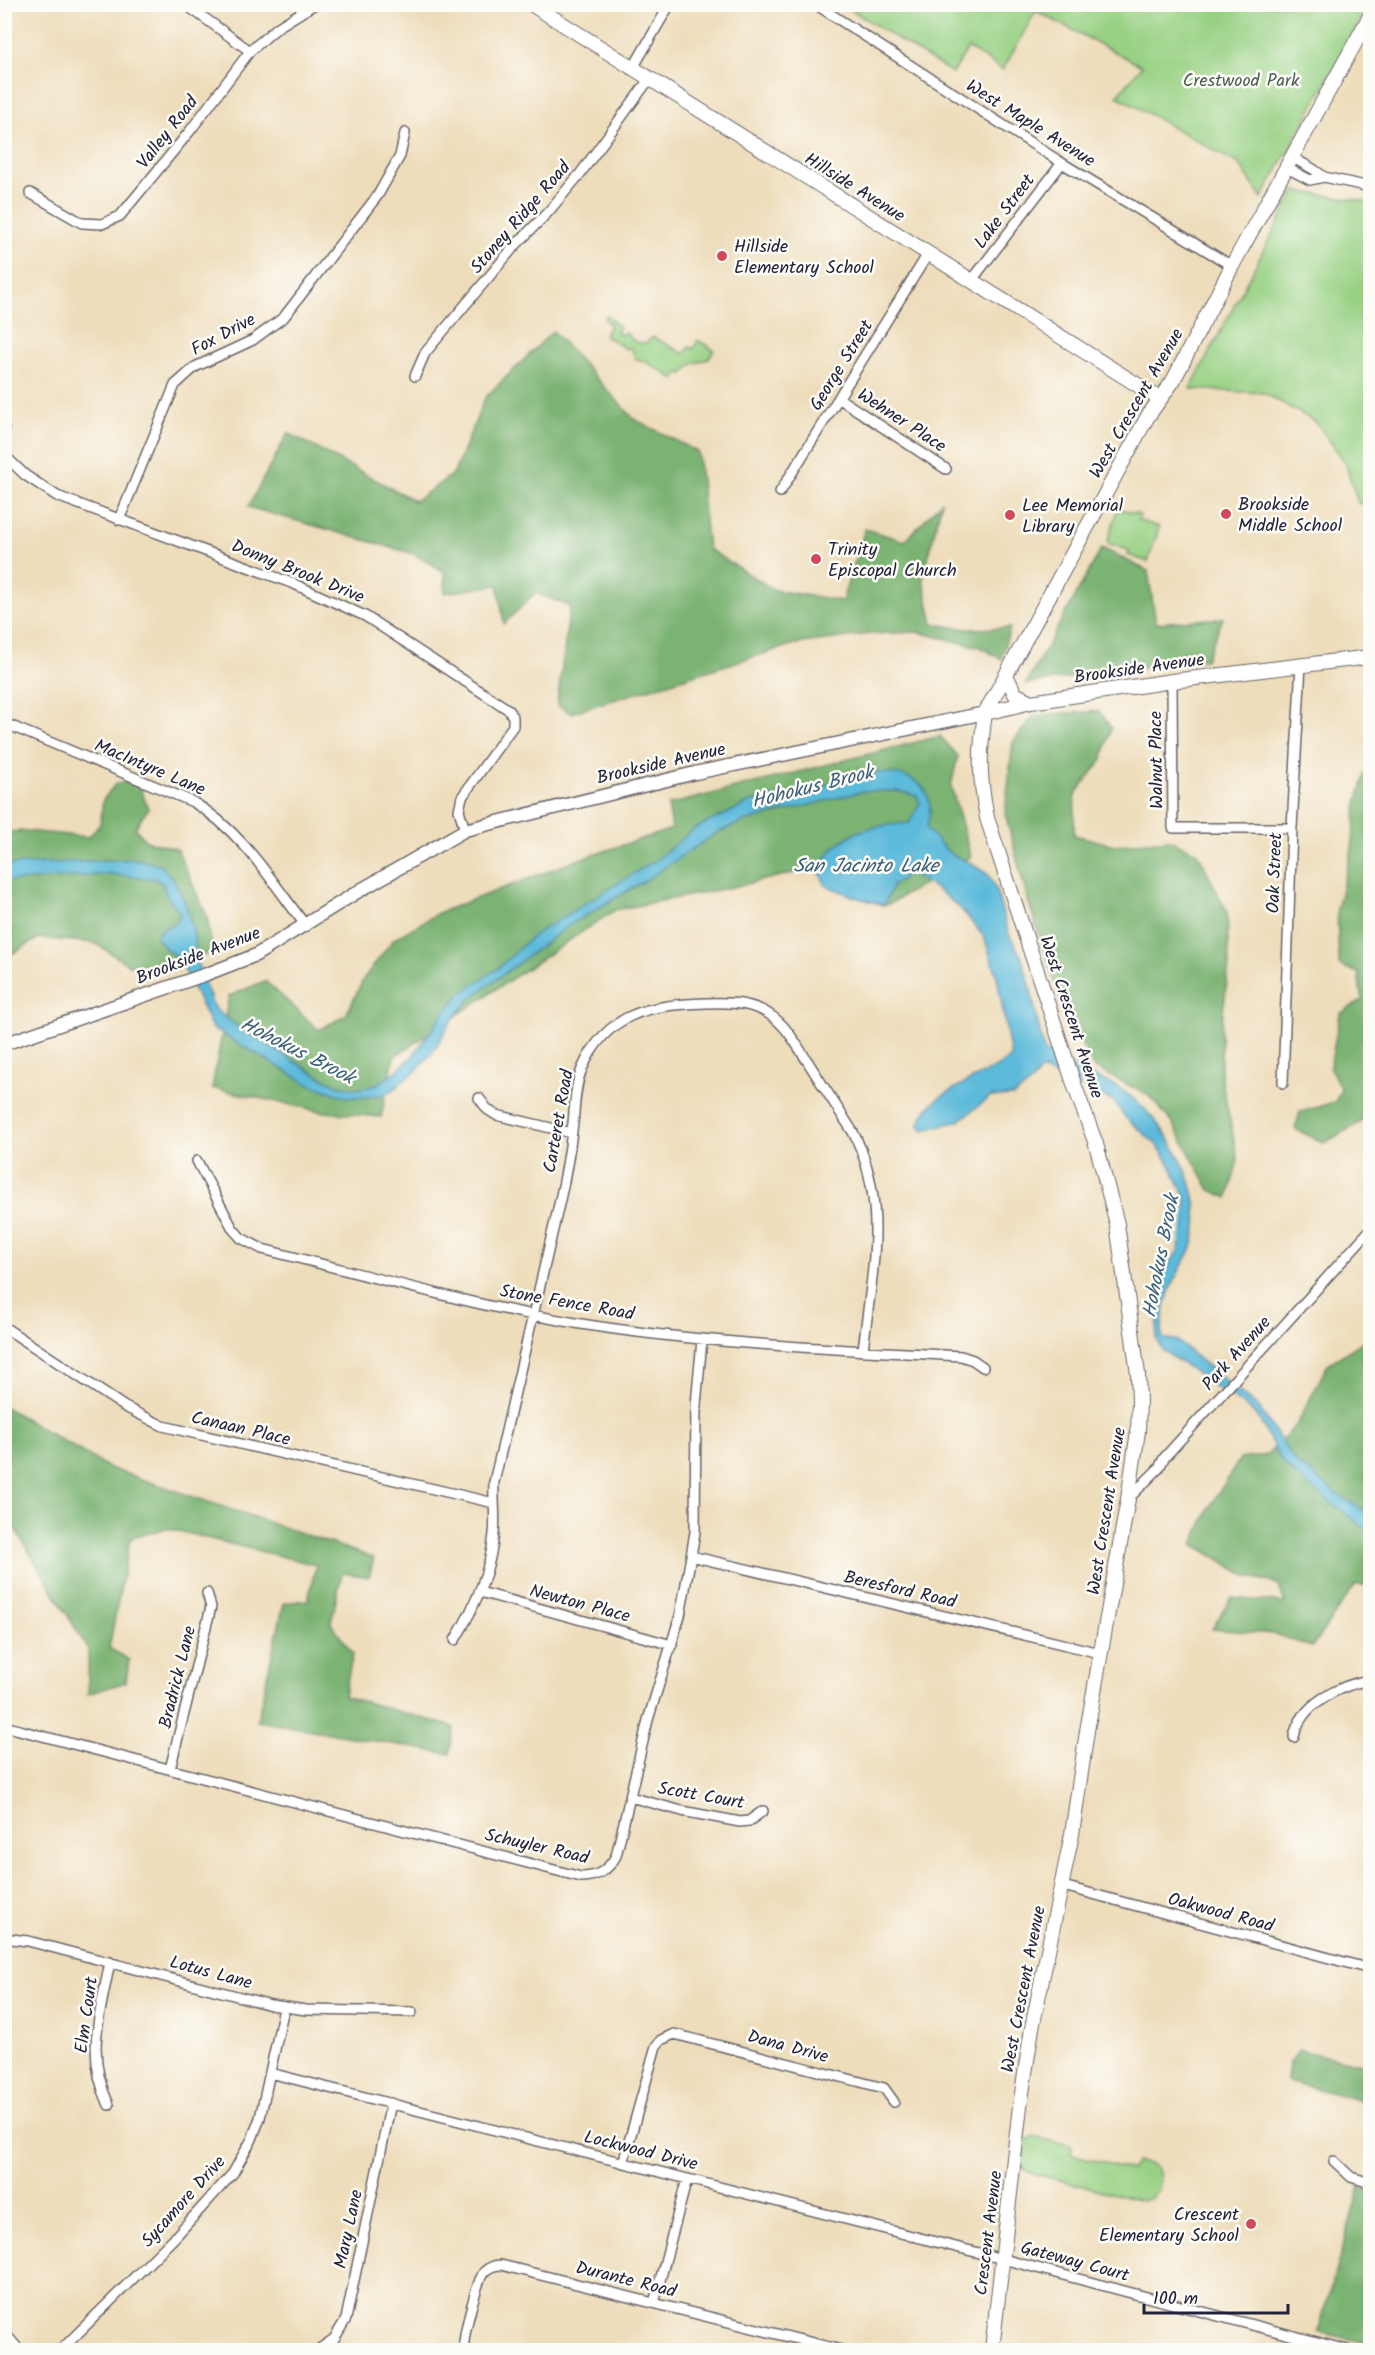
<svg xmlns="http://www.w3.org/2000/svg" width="1375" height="2355" font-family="Kalam,sans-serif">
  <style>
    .green { fill: #98d184; stroke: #5d7a60; stroke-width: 1.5 }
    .forest { fill: #7ab372; stroke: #4e6a56; stroke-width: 1.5 }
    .water { fill: #5cbada; stroke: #3f6e8a; stroke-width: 1.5 }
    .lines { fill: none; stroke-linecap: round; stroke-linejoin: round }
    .stream { stroke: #5cbada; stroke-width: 3 }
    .minor-casing { stroke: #696368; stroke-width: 12 }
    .tertiary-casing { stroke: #696368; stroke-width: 15 }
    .secondary-casing { stroke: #696368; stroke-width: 16 }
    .minor { stroke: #fff; stroke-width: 9 }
    .tertiary { stroke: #fff; stroke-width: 12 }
    .secondary { stroke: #fff; stroke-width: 14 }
    .poi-dot { fill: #d1495b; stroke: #fdfcf7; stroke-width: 2 }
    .labels { text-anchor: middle; stroke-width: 5; stroke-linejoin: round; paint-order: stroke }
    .park-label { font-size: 18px; fill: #4b5f55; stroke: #fdfcf7 }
    .street-label { font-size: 18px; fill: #22223b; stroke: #fdfcf7 }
    .poi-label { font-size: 18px; fill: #22223b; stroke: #fdfcf7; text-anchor: start }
    .water-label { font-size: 20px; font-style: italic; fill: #395f7b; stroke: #fdfcf7 }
  </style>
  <rect width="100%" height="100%" fill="#fdfcf7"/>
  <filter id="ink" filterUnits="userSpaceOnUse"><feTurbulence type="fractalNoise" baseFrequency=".0167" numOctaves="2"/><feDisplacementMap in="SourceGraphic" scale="12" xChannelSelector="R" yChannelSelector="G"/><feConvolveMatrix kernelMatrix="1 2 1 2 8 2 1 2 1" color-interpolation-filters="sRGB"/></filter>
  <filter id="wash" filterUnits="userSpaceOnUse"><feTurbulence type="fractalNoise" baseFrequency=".008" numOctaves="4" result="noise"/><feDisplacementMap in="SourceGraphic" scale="24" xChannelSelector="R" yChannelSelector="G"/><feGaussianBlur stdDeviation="1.35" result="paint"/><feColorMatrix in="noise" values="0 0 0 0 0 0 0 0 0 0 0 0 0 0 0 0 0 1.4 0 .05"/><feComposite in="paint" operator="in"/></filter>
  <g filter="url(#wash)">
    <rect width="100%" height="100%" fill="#edb"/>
    <path class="green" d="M 843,5 L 1369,5 L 1262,198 L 1239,164 L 1117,96 L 1142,66 L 1036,11 L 1003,70 L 968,48 L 952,73 Z
      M 1295,191 L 1370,202 L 1370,506 L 1358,503 L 1345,462 L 1316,422 L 1264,393 L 1190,389 Z
      M 607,315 L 620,328 L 617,332 L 621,335 L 625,332 L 635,342 L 646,343 L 653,337 L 684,354 L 689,347 L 693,349 L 698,340 L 714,350 L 708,359 L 692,364 L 683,374 L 679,372 L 675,379 L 648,363 L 636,359 L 631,348 L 626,349 L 604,335 L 610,326 L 604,318 Z
      M 1118,508 L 1140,515 L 1138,520 L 1159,527 L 1148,562 L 1128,555 L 1129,550 L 1107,543 Z
      M 1033,2137 L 1069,2145 L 1072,2147 L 1071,2154 L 1130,2170 L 1136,2162 C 1142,2163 1150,2163 1155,2167 C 1163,2174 1160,2193 1151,2198 C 1149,2200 1145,2200 1142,2201 L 1028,2172 C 1015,2164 1018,2142 1033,2137 Z"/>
    <path class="forest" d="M 553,331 L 634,419 L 698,452 L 708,549 L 774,590 L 842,601 L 865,529 L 905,541 L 942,501 L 923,578 L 933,624 L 968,629 L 1010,628 L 1001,659 L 980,647 L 917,632 L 870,634 L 795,644 L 571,713 L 557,705 L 570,606 L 535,593 L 504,624 L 498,585 L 445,593 L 445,572 L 414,554 L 248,507 L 288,433 L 415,501 L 454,473 L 485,398 Z
      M 1102,548 L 1148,571 L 1156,623 L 1223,618 L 1206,659 L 1026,684 Z
      M 1099,711 L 1111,728 L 1102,760 L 1075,795 L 1074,835 L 1114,845 L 1170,840 L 1198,853 L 1227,912 L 1229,965 L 1221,1029 L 1221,1077 L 1238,1160 L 1228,1198 L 1210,1190 L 1172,1122 L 1148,1095 L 1093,1067 L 1062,1005 L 1026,894 L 1005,813 L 1013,742 L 1034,715 Z
      M 940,736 L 958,756 L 951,786 L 971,857 L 889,904 L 883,905 L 811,869 L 728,888 L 615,910 L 394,1057 L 381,1117 L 324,1112 L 212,1088 L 229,996 L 265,981 L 319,1030 L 346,1015 L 364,978 L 394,939 L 438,913 L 580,859 L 672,829 L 668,805 Z
      M 1370,756 L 1370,1109 L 1358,1124 L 1324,1143 L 1295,1129 L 1300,1112 L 1335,1102 L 1341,1089 L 1330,1068 L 1340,1014 L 1362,1000 L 1358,973 L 1339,965 L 1337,909 L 1352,848 L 1357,803 Z
      M 116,783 L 139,783 L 148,809 L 135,828 L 146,841 L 177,849 L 207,917 L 213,953 L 175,962 L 156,970 L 129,965 L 95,943 L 39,938 L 5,958 L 5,832 L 26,831 L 89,837 L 100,824 L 103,800 Z
      M 1370,1337 L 1370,1585 L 1355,1585 L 1312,1647 L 1274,1634 L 1212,1629 L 1231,1598 L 1285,1603 L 1278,1584 L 1247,1576 L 1193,1544 L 1209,1508 L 1240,1459 L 1267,1455 L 1297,1424 L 1328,1364 Z
      M 5,1407 L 109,1468 L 374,1558 L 369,1577 L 342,1573 L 331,1623 L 353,1654 L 344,1696 L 454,1727 L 450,1754 L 257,1721 L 284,1603 L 308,1600 L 316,1565 L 166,1528 L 130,1539 L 109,1648 L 129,1660 L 126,1682 L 88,1694 L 88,1649 L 5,1512 L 5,1467 L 9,1463 L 5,1440 Z
      M 1299,2050 L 1370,2066 L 1370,2103 L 1287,2081 L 1289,2064 Z
      M 1360,2187 L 1370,2191 L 1370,2344 L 1318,2332 Z"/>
    <path class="water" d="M 869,773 C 896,772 930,775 930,810 C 930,816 927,822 927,829 L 949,853 L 972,864 L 989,875 L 995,887 L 1009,934 L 1021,956 L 1030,986 L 1044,1051 C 1057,1058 1071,1066 1084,1073 C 1096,1078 1111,1082 1122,1090 C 1166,1120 1211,1192 1192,1247 C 1188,1258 1180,1268 1175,1279 C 1166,1296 1162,1317 1162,1337 L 1165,1339 L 1176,1340 L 1259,1408 L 1297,1464 L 1313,1474 L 1335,1493 L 1370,1514 L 1370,1532 L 1309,1486 L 1282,1462 L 1258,1417 L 1230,1395 L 1214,1387 L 1206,1379 L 1163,1351 L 1156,1338 L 1160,1289 L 1166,1268 L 1177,1253 L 1186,1224 L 1186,1198 L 1168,1161 L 1157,1145 L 1125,1117 L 1114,1101 L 1041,1070 L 1031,1083 L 1013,1096 L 990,1097 L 959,1121 L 924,1130 L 919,1126 C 927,1090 987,1078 1011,1057 L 997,976 L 984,937 L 961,909 L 935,888 L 910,873 L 893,885 L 884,905 L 855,897 L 825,885 L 819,869 C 839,830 869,826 909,823 L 920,803 L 917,796 L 898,791 L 864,791 L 743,822 L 718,832 L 646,880 L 570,925 L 471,998 L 450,1023 L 432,1053 L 415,1072 L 387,1094 L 366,1097 L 346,1097 L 308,1084 L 212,1028 L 183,967 L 176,956 L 166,949 L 156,937 L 161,930 L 176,923 L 180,916 L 179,911 L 166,895 L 163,884 L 155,879 L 110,874 L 5,882 L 5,865 L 136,859 L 160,865 L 174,880 L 184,900 L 193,929 L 199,968 L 214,1008 L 226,1018 L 250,1034 L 317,1075 L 337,1085 L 356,1089 L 374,1086 L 393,1074 L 412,1057 L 443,1014 L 461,993 L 497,969 L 534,935 L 656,860 L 694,829 L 751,802 L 795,794 Z"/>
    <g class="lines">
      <path class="stream" d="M 1181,1243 L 1186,1211"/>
    </g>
  </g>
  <g filter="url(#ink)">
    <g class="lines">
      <g class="minor-casing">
        <path id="minor" d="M 185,4 L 250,51
          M 815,4 L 1062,163 L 1232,266
          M 633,68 L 670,4
          M 1293,158 L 1313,169 L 1324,177 L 1370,187
          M 1287,168 L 1310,180 L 1324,177
          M 30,193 L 82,223 L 102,224 L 120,216 L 190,131 L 250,51 L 278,27 L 315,4
          M 972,280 L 1062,163
          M 415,376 L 425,353 L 513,248 L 549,211 L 580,174 L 650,78
          M 840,399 L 946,469
          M 4,428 L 4,439
          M 4,455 L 25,475 L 57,496 L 294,584 L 365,616 L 509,710 L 513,717 L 513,726 L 462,797 L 459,810 L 465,830
          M 780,492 L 928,254
          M 119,520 L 175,385 L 195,367 L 253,340 L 284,317 L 378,195 L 400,156 L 405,133
          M 1172,681 L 1173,828 L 1292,828
          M 4,723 L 193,802 C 242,831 272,882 306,926
          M 1283,1083 L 1292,828 L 1301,664
          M 479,1098 L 488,1110 L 496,1115 L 572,1133
          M 197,1161 L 233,1229 L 241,1238 L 262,1249 C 367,1275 473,1306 581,1324 C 707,1344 834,1349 961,1356 L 973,1360 L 983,1367
          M 4,1327 L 125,1407 L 163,1426 L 494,1503
          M 1128,1499 L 1159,1468 L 1164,1458 L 1370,1230
          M 691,1556 L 1100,1653
          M 480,1592 L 672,1645
          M 455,1640 C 475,1607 490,1573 494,1534 C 496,1517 493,1500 494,1482 L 560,1200 C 566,1174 570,1149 573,1123 C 575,1105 575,1085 582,1069 C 607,1012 649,1005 706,1003 C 732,1002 758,1002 779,1022 C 791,1033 799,1049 808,1062 C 823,1086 838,1109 853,1132 C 890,1204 871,1274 863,1351
          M 4,1726 L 581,1877 C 598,1877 608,1870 616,1856 L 648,1720 L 680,1616 L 691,1556 L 695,1532 L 696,1405 L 702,1340
          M 1294,1737 C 1300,1704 1340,1685 1370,1680
          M 170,1769 L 211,1607 L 207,1593
          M 630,1797 L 682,1811 L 740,1822 L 749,1821 L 763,1811
          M 1063,1886 L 1370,1969
          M 4,1938 L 28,1941 L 271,2005 L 306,2010 L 412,2012
          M 270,2073 L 1003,2259 L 1347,2350
          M 109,2105 C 85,2054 100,2015 110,1962
          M 1334,2161 L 1351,2177 L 1370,2183
          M 623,2163 L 656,2046 L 661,2040 L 674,2034 L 884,2088 L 894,2102
          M 654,2303 L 687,2179
          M 4,2332 L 19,2350
          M 61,2350 L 175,2237 L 233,2173 L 252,2139 L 260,2118 L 284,2008
          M 318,2350 L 334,2339 L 346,2319 L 391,2103
          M 464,2350 C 462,2338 477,2281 484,2272 C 489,2267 495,2265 501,2265 L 841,2350"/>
      </g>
      <g class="tertiary-casing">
        <path id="tertiary" d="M 4,1044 L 207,974 L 256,955 L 359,891 L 465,830 L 695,773 L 985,713"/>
      </g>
      <g class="secondary-casing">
        <path id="secondary" d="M 531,4 L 1160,399
          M 1006,675 L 1015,694 L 1031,702
          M 985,713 L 1031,702 L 1172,681 L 1370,657
          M 992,2350 L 1020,2106 L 1032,2028 L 1072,1834 L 1087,1731 L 1128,1499 L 1138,1431 L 1139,1402 L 1138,1374 L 1117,1224 L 1096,1144 L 1075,1087 L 987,818 C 979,776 979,755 985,713 L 1148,416 L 1173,381 L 1232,266 L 1370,16"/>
      </g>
      <use href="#minor" class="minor"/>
      <use href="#tertiary" class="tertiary"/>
      <use href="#secondary" class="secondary"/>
    </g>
  </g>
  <g class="poi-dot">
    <circle cx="722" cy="256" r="6"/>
    <circle cx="1226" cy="514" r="6"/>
    <circle cx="1010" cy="515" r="6"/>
    <circle cx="816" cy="559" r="6"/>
    <circle cx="1251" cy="2224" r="6"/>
  </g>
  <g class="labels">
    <g class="park-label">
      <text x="1241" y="86">Crestwood Park</text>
    </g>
    <g class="street-label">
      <text transform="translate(1031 123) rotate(32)" y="6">West Maple Avenue</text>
      <text transform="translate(167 132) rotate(-52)" y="6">Valley Road</text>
      <text transform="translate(855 187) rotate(32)" y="6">Hillside Avenue</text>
      <text transform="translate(1004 211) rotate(-53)" y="6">Lake Street</text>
      <text transform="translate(520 217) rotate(-49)" y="6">Stoney Ridge Road</text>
      <text transform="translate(223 334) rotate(-28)" y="6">Fox Drive</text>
      <text transform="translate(841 365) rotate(-58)" y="6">George Street</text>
      <text transform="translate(1136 403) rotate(-60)" y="6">West Crescent Avenue</text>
      <text transform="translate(902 420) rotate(33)" y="6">Wehner Place</text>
      <text transform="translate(298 571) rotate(22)" y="6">Donny Brook Drive</text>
      <text transform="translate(1139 668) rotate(-8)" y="6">Brookside Avenue</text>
      <text transform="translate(1156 760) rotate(-91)" y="6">Walnut Place</text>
      <text transform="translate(661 763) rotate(-13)" y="6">Brookside Avenue</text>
      <text transform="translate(150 767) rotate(23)" y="6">MacIntyre Lane</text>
      <text transform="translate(1274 873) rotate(-88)" y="6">Oak Street</text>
      <text transform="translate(198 955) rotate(-21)" y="6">Brookside Avenue</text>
      <text transform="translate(1072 1017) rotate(72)" y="6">West Crescent Avenue</text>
      <text transform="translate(558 1121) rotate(-80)" y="6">Carteret Road</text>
      <text transform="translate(567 1302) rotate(10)" y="6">Stone Fence Road</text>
      <text transform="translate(1236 1353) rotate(-48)" y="6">Park Avenue</text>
      <text transform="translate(241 1428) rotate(13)" y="6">Canaan Place</text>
      <text transform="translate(1106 1511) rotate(-81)" y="6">West Crescent Avenue</text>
      <text transform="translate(900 1589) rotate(13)" y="6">Beresford Road</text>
      <text transform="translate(580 1603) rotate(15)" y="6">Newton Place</text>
      <text transform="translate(177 1677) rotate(-76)" y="6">Bradrick Lane</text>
      <text transform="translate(701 1795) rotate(10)" y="6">Scott Court</text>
      <text transform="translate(537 1846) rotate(13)" y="6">Schuyler Road</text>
      <text transform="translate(1221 1912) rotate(15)" y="6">Oakwood Road</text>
      <text transform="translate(211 1972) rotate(15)" y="6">Lotus Lane</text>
      <text transform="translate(1023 1989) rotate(-79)" y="6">West Crescent Avenue</text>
      <text transform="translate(86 2015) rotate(-82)" y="6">Elm Court</text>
      <text transform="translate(788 2046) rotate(15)" y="6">Dana Drive</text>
      <text transform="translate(641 2150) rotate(14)" y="6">Lockwood Drive</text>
      <text transform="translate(183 2201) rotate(-48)" y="6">Sycamore Drive</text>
      <text transform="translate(348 2229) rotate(-78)" y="6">Mary Lane</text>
      <text transform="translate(988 2233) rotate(-83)" y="6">Crescent Avenue</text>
      <text transform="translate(1075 2261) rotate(15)" y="6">Gateway Court</text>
      <text transform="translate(626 2279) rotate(14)" y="6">Durante Road</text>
    </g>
    <g class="poi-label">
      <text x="734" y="252">Hillside<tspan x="734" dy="21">Elementary School</tspan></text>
      <text x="1238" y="510">Brookside<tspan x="1238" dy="21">Middle School</tspan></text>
      <text x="1022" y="511">Lee Memorial<tspan x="1022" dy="21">Library</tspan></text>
      <text x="828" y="555">Trinity<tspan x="828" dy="21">Episcopal Church</tspan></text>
      <text x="1239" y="2220" text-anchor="end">Crescent<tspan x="1239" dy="21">Elementary School</tspan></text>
    </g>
    <g class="water-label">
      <text transform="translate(812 786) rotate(-14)" y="7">Hohokus Brook</text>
      <text x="866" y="872">San Jacinto Lake</text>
      <text transform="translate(298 1050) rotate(27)" y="7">Hohokus Brook</text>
      <text transform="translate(1160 1256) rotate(-79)" y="7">Hohokus Brook</text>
    </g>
  </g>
  <rect width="1375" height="2355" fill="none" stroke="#fdfcf7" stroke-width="24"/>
  <path d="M1144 2304v9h144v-9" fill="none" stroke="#22223b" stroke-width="3"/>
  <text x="1153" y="2304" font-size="18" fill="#22223b" stroke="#fdfcf7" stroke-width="4.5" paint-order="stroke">100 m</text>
</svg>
